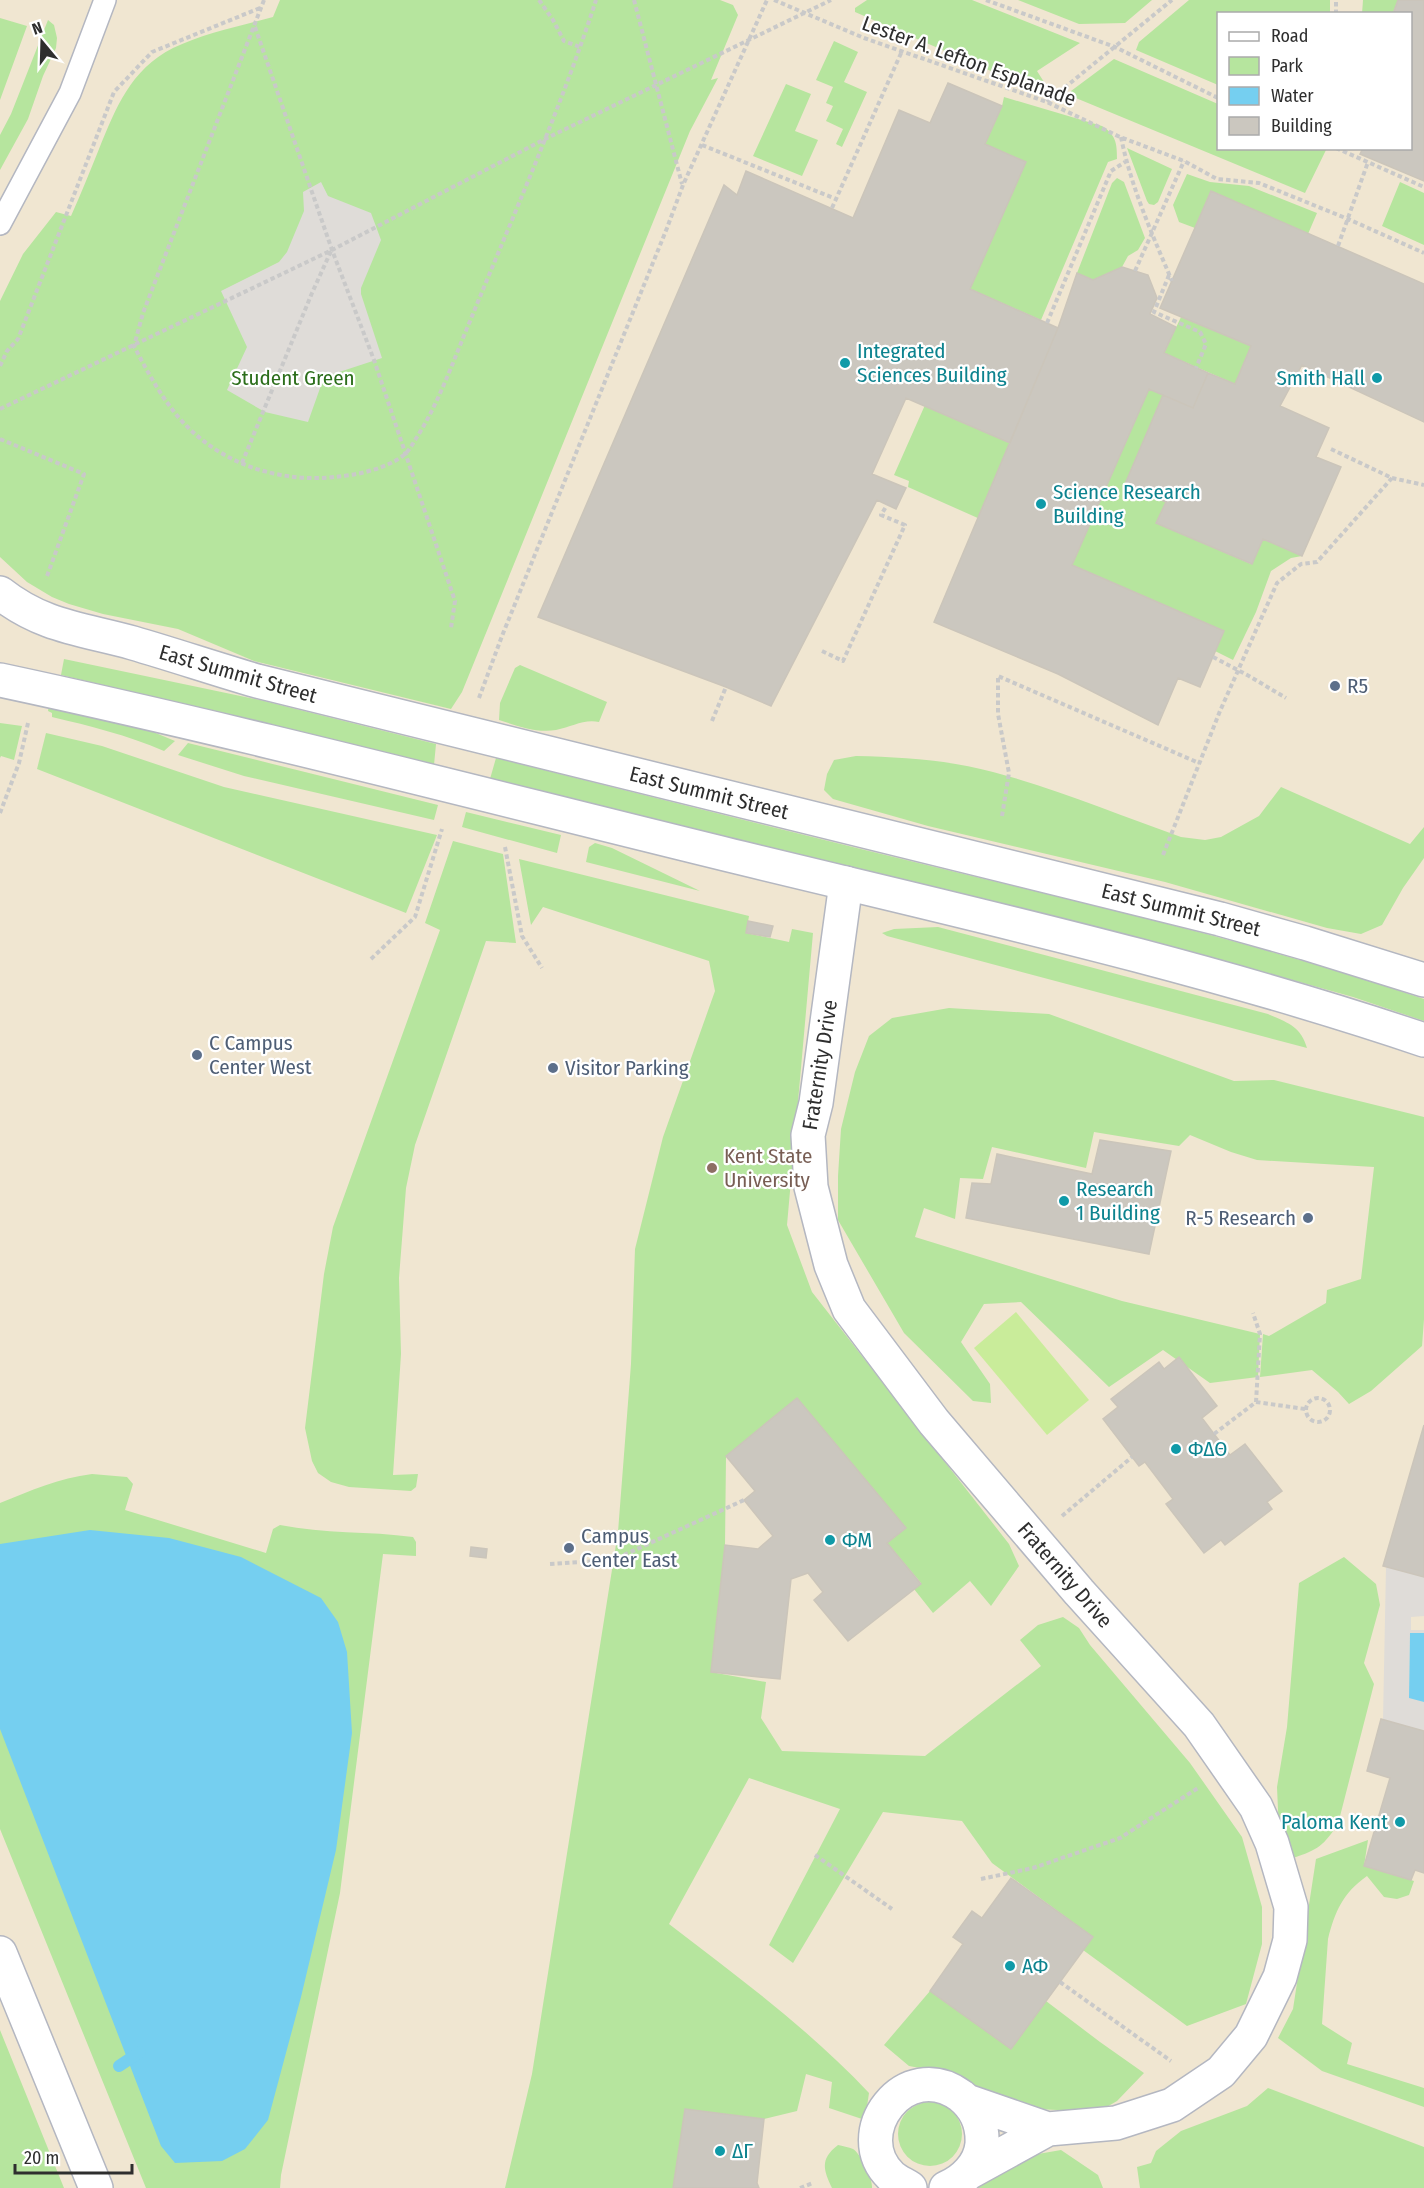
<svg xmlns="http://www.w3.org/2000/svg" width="1424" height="2188" font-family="'Fira Sans Condensed',sans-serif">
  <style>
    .education { fill: #f0e6d1; fill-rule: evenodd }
    .green { fill: #b6e59e }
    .pitch { fill: #c9ec9a }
    .plaza { fill: #dfdcd8 }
    .water { fill: #75cff0 }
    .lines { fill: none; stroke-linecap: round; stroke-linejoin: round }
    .stream { stroke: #75cff0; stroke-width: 12 }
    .building { fill: #cbc7bf; stroke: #cbc5ba; stroke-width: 1.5 }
    .service-casing { stroke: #b4b7c1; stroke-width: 24 }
    .minor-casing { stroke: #b4b7c1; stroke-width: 36 }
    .tertiary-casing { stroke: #b4b7c1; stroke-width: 36 }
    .secondary-casing { stroke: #b4b7c1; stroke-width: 36 }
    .path { stroke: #c9c9c9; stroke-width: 4; stroke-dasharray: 4.5 3; stroke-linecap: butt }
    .service { stroke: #fff; stroke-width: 21 }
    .minor { stroke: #fff; stroke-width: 33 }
    .tertiary { stroke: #fff; stroke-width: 33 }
    .secondary { stroke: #fff; stroke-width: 33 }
    .culture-dot { fill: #0f9aa8; stroke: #fff; stroke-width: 2 }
    .service-dot { fill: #5c6f8a; stroke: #fff; stroke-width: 2 }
    .education-dot { fill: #8d6e63; stroke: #fff; stroke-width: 2 }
    .labels { text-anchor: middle; stroke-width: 4.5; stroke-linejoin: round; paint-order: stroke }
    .street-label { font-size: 21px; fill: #2e2e2e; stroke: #fff }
    .culture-label { font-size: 21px; fill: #0d838f; stroke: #fff; text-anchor: start }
    .park-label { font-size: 21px; fill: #2c6e1b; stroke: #fff }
    .service-label { font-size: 21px; fill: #4e5e75; stroke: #fff; text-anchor: start }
    .education-label { font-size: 21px; fill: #785e54; stroke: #fff; text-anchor: start }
  </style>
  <rect width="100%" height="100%" fill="#efe9e1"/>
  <path class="education" d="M 0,0 L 1424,0 L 1424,2188 L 0,2188 ZM 1218,14 L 1410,14 L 1410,148 L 1218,148 Z"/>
  <path class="green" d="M 280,0 L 720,0 L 733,5 L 738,15 L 711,80 L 718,78 L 690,131 L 462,692 L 451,709 L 254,661 L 178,629 L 103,614 L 69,604 L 52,597 L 27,582 L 0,557 L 0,301 L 23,254 L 56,212 L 71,216 C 81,194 90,171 99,149 C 116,108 130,70 173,48 C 204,33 240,26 273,17 Z
    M 867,0 L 972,0 L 1080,43 L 1037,71 L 1044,82 L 1021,84 L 855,12 L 855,8 Z
    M 1018,0 L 1152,0 L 1125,23 L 1079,24 Z
    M 1189,0 L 1330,0 L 1330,13 L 1218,14 L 1218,85 L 1136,50 L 1139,42 Z
    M 1363,0 L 1398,0 L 1393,13 L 1362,14 Z
    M 0,18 L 27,26 L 0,100 Z
    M 48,20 L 54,25 L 57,38 L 56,48 L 43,76 L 28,119 L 0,170 L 0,135 L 11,114 Z
    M 834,41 L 858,52 L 844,82 L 867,92 L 842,147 L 836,144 L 843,129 L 826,121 L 833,106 L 826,103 L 833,87 L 816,80 Z
    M 1114,59 L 1218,104 L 1218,148 L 1322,148 L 1326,150 L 1305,193 L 1071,96 L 1071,91 Z
    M 786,84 L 811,94 L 795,131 L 818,140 L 802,176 L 753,156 Z
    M 1004,97 L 1102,126 C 1116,135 1117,143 1117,159 L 1108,162 L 1041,320 L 970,289 L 985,144 L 1002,106 Z
    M 1127,148 L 1172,169 L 1158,202 L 1154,205 L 1149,204 L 1147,201 Z
    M 1187,174 L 1210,182 L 1249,186 L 1317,213 L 1308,234 L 1211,191 L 1195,228 L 1179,222 L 1173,205 Z
    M 1117,178 L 1124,182 L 1145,238 L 1138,250 L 1128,256 L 1122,267 L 1093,280 L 1077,273 L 1112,183 Z
    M 1400,182 L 1424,193 L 1424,245 L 1382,226 Z
    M 1181,317 L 1251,346 L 1235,384 L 1164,353 Z
    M 1149,389 L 1163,395 L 1166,502 L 1157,523 L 1251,564 L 1263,539 L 1302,556 L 1291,558 L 1271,571 L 1256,612 L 1233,660 L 1215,651 L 1224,631 L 1072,565 Z
    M 925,405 L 1010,443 L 980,519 L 908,487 L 909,481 L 894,475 Z
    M 64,659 L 260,700 L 436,744 L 434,765 L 61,675 Z
    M 520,665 L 607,702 L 599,722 C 583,719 572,727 556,730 C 536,733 518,726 499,720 L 500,703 L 515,668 Z
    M 49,704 L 117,717 L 175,741 L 164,751 C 127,735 90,726 52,717 L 52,713 L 48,711 Z
    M 0,723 L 22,726 L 14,760 L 1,756 L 0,758 Z
    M 46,733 L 102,746 L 224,787 L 437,835 L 406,913 L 37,769 Z
    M 188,743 L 438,805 L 434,820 L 244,776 L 178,755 Z
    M 856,756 C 902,757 949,760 993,772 C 1057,789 1119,815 1181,837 L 1205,840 L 1221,837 L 1259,816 L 1281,787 L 1410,844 L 1424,827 L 1424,858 L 1403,888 L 1382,925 L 1361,934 L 1327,928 L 1165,882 L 928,826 L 833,799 L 824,790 L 827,774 L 834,760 Z
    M 496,758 C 653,797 810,837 968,875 C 1121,912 1275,948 1424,999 L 1424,1021 L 1353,997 L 1156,942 L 490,779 Z
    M 466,812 L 561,835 L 557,853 L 462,827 Z
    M 453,841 L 503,854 L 516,943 L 486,941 L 415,1145 L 406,1188 L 399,1278 L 401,1354 L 393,1475 L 418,1474 L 416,1487 L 411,1491 L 349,1487 L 331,1482 L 318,1473 L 312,1461 L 305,1428 L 324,1274 L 333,1227 L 440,930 L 425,923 Z
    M 595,843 L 612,848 L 700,891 L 586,862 L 589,847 Z
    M 519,859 L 749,916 L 746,933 L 789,942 L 792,929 L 813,933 L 787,1225 L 812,1292 L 1009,1544 L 1019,1566 L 991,1606 L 970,1581 L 933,1613 L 914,1589 L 921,1583 L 887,1543 L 906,1528 L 797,1398 L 726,1457 L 725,1545 L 711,1672 L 766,1682 L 761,1718 L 782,1751 L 925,1756 L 1041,1666 L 1020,1640 L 1038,1625 L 1063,1617 L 1079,1628 L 1090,1645 L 1190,1763 L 1242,1837 L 1262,1907 L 1262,1944 L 1246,2004 L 1187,2026 L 1083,1950 L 1093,1937 L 992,1863 L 962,1821 L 883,1812 L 793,1963 L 769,1945 L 840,1809 L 749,1778 L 669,1924 C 738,1977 809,2029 869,2093 L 865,2120 L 829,2108 L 832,2082 L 806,2074 L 797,2111 L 764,2119 L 685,2109 L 673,2188 L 505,2188 L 532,2074 L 618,1532 L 631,1364 L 635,1249 L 663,1137 L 715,991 L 709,961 L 543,907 L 531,925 Z
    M 938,927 L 1268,1014 C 1286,1022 1301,1026 1307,1048 L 887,936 L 882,933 L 894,929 Z
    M 949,1008 L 1049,1014 L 1234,1081 L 1274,1080 L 1424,1117 L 1424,1319 L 1422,1346 L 1371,1391 L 1349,1404 L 1338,1392 L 1312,1370 L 1260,1377 L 1263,1334 L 1269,1336 L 1326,1303 L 1327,1290 L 1361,1279 L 1374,1167 L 1257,1160 L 1231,1152 L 1190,1135 L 1179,1146 L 1094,1132 L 1086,1168 L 992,1147 L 983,1179 L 960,1178 L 955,1219 L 924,1208 L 915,1237 L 1122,1301 L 1260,1334 L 1258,1377 L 1210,1383 L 1163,1350 L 1109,1387 L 1021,1302 L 984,1304 L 961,1342 L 990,1384 L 991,1403 L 973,1401 L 904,1333 L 838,1220 L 838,1176 L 841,1129 L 855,1072 L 869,1036 L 892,1018 Z
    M 92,1474 L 127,1477 L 133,1484 L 125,1510 L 266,1553 L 273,1529 L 280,1525 C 324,1534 369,1531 413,1537 L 416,1542 L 416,1556 L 383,1554 L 340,1893 L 281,2175 L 280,2188 L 146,2188 L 0,1829 L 0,1503 C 30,1491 59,1478 92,1474 Z
    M 1344,1557 L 1376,1584 L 1380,1605 L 1364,1663 L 1374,1684 L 1338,1824 C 1324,1845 1318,1850 1293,1858 L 1279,1832 L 1277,1787 L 1287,1727 L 1299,1583 Z
    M 1368,1840 L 1364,1866 L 1414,1881 L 1409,1895 L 1397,1899 L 1384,1897 L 1367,1876 C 1343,1893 1335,1911 1328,1939 L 1322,2024 L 1352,2043 L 1347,2064 L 1424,2088 L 1424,2107 L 1322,2071 L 1278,2038 L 1293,2009 L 1316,1859 Z
    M 930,1991 L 1011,2049 L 1046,2001 L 1100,2042 L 1144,2073 L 1117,2101 L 1098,2112 L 1037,2109 L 984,2094 L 947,2073 L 909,2066 L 884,2045 Z
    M 0,2030 L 64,2188 L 0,2188 Z
    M 1268,2088 L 1424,2147 L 1424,2188 L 1140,2188 L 1137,2167 L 1151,2163 L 1156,2151 L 1181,2131 L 1247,2106 Z
    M898 2134a32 32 0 1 1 64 0a32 32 0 1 1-64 0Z
    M 838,2145 C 842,2146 849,2147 853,2149 C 861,2154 873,2179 872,2188 L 832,2188 C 823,2169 820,2159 838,2145 Z
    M 1061,2150 L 1098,2175 L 1103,2188 L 976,2188 L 992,2172 L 1038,2154 Z"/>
  <path class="pitch" d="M 1016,1312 L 1089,1400 L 1047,1435 L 974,1348 Z"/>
  <path class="plaza" d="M 321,182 L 328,196 L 371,213 L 381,240 L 361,288 L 361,294 L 382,358 L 324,377 L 308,422 L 265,412 L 227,390 L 247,347 L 221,291 L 279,262 L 287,252 L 304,211 L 303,192 Z
    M 1386,1567 L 1424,1577 L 1424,1616 L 1411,1617 L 1411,1630 L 1424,1630 L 1424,1633 L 1410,1633 L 1409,1697 L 1424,1702 L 1424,1731 L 1383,1720 Z"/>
  <path class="water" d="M 90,1530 L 169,1538 L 241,1557 L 321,1598 L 338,1622 L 347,1652 L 352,1733 L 336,1850 L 301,1997 L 268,2120 L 245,2149 L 222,2161 L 175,2163 L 161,2146 L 0,1729 L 0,1544 Z
    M 1410,1633 L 1424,1633 L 1424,1702 L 1409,1698 Z"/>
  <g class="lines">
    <path class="stream" d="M 119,2066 L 140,2052"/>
  </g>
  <path class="building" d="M 1398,0 L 1424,0 L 1424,181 L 1360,154 L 1363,148 L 1410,148 L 1410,14 L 1393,14 Z
    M 948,83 L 1002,106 L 985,144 L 1026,162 L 970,289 L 1058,328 L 1010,443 L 906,398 L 872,474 L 906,488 L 896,509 L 877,500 L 771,706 L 726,687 L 538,617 L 724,185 L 737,195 L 746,171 L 853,218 L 899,110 L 930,123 Z
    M 1211,191 L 1424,284 L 1424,422 L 1302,365 L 1280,406 L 1329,428 L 1316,457 L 1341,467 L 1302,556 L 1263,539 L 1252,564 L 1156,523 L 1166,502 L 1125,484 L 1163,395 L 1193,408 L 1208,373 L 1235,384 L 1251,346 L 1160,308 Z
    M 1122,267 L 1148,275 L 1157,298 L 1150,314 L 1176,327 L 1164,353 L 1208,373 L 1193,408 L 1149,389 L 1072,565 L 1224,631 L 1200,687 L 1178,678 L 1158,725 L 1058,674 L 934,622 L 1058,328 L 1077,273 L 1093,280 Z
    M 748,921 L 773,926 L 770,937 L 746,933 Z
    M 1100,1140 L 1171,1151 L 1149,1254 L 966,1218 L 972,1183 L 991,1184 L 997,1154 L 1092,1174 Z
    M 1179,1357 L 1217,1406 L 1202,1418 L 1230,1455 L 1245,1444 L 1282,1491 L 1267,1502 L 1272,1509 L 1225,1545 L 1221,1540 L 1204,1553 L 1166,1504 L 1173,1499 L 1145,1462 L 1139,1466 L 1103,1419 L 1118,1407 L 1111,1399 L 1159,1362 L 1164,1369 Z
    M 797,1398 L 906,1528 L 887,1543 L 921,1584 L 848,1641 L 814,1600 L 823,1592 L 808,1573 L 791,1579 L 780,1679 L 711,1672 L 725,1545 L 758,1549 L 773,1536 L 744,1500 L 755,1491 L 726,1456 Z
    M 1424,1425 L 1424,1577 L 1383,1566 Z
    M 471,1547 L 487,1549 L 486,1558 L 470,1556 Z
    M 1381,1719 L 1424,1731 L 1424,1873 L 1415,1870 L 1411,1880 L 1364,1866 L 1390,1778 L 1367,1771 Z
    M 1011,1878 L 1093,1937 L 1011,2049 L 930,1991 L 963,1944 L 953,1937 L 972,1911 L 982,1918 Z
    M 685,2109 L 764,2119 L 757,2183 L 759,2188 L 673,2188 Z"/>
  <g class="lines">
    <g class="service-casing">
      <path id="service" d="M 0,224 L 70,93 L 105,0"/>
    </g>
    <g class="minor-casing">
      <path id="minor" d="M 846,883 L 816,1103 L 808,1135 L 811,1187 L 831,1265 L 849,1309 L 934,1422 L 1079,1592 L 1199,1725 L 1256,1807 L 1272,1843 L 1291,1907 L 1290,1940 L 1280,1977 L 1251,2036 L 1221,2072 L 1172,2105 L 1116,2123 L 1048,2129 L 970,2172
        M 967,2101 L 1048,2129
        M 910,2188 C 904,2184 896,2181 891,2176 C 847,2134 905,2055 961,2096 C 976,2108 983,2126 982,2144 C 980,2165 963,2181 946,2188"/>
    </g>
    <g class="tertiary-casing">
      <path id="tertiary" d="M 0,1953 L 96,2188"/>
    </g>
    <g class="secondary-casing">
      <path id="secondary" d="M 0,593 C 43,627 83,629 133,643 C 174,655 216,669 257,681 L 1220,919 L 1305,943 L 1424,980
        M 0,680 C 243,732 484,795 725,854 C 959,911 1196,963 1424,1040"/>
    </g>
    <path class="path" d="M 264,0 L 143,313 L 134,346 C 147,371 161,397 180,419 C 219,463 277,483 335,477 C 357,475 386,469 404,455 C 409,451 413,443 417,437 C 439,402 452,364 468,326 C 512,218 560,111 596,0
      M 539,0 L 553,20 L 564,41 L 580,47
      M 634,0 L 682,184
      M 774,0 L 864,38 L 1047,102 L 1120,137 L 1184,161 L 1217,179 L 1259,183 L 1348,219 L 1424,253
      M 986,0 L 1115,47 L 1218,98
      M 1336,14 L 1336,0
      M 255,27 L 332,250 L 374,360 L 455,601 L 451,628
      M 1047,102 L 1172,0
      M 1121,137 C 1131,187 1152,234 1172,281
      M 702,145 L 836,199
      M 1336,148 L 1424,187
      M 832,208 L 902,51
      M 1338,246 L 1368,162
      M 1135,271 L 1184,161
      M 1169,275 L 1154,312 L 1200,332 L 1206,344 L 1196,368
      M 1047,323 L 1111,171 L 1125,162
      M 0,366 L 7,351 L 18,339 L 114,92 L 152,52 L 260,8
      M 0,409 L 332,250 L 545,139 L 831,0
      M 0,439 L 84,474 L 46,579
      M 1331,449 L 1392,478 L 1424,485
      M 242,463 L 312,293 L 331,251
      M 822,651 L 843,661 L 905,525 L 881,515 L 887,505
      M 1213,657 L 1249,676 L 1286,698
      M 479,698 L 502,636 L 667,228 L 683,185 L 767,0
      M 712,721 L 726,687
      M 0,813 L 19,763 L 28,723
      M 1002,816 L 1009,773 L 998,714 L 998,676 L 1199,763
      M 505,847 L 522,936 L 542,968
      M 1163,855 L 1220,711 L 1277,583 L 1301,564 L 1317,562 L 1392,478
      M 371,959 L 415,917 L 442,829
      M1306 1410a12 12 0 1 1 24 0a12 12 0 1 1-24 0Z
      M 1256,1402 L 1305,1409
      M 1214,1434 L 1256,1402 L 1260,1334 L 1253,1313
      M 1062,1516 L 1132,1457
      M 550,1564 L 613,1560 L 744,1500
      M 815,1855 L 892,1909
      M 981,1879 L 1033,1868 L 1120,1838 L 1198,1788
      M 1060,1982 L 1171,2061
      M 800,2188 L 813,2183"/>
    <use href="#service" class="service"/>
    <use href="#minor" class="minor"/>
    <use href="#tertiary" class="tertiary"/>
    <use href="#secondary" class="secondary"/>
  </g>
  <g class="culture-dot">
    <circle cx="845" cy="363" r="6"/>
    <circle cx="1377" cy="378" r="6"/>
    <circle cx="1041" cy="504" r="6"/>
    <circle cx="1064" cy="1201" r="6"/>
    <circle cx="1176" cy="1449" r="6"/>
    <circle cx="830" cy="1540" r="6"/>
    <circle cx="1400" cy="1822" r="6"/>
    <circle cx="1010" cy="1966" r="6"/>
    <circle cx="720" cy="2151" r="6"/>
  </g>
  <g class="service-dot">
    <circle cx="1335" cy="686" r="6"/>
    <circle cx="197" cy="1055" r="6"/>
    <circle cx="553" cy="1068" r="6"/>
    <circle cx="1308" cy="1218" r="6"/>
    <circle cx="569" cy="1548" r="6"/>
  </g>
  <circle class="education-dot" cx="712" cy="1168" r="6"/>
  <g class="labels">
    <g class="street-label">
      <text transform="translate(969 61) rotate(20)" y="7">Lester A. Lefton Esplanade</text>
      <text transform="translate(238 674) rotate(16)" y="7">East Summit Street</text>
      <text transform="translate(709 793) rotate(14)" y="7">East Summit Street</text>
      <text transform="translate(1181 910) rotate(14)" y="7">East Summit Street</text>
      <text transform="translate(820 1065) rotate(-81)" y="7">Fraternity Drive</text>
      <text transform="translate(1065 1575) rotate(49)" y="7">Fraternity Drive</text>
    </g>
    <g class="culture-label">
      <text x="857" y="358">Integrated<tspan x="857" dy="24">Sciences Building</tspan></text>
      <text x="1365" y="385" text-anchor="end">Smith Hall</text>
      <text x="1053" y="499">Science Research<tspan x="1053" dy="24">Building</tspan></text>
      <text x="1076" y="1196">Research<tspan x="1076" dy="24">1 Building</tspan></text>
      <text x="1188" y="1456">ΦΔΘ</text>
      <text x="842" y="1547">ΦΜ</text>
      <text x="1388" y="1829" text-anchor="end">Paloma Kent</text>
      <text x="1022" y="1973">ΑΦ</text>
      <text x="732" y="2158">ΔΓ</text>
    </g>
    <g class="park-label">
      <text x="293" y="385">Student Green</text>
    </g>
    <g class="service-label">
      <text x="1347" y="693">R5</text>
      <text x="209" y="1050">C Campus<tspan x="209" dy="24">Center West</tspan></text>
      <text x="565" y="1075">Visitor Parking</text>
      <text x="1296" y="1225" text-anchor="end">R-5 Research</text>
      <text x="581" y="1543">Campus<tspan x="581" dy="24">Center East</tspan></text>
    </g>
    <g class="education-label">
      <text x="724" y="1163">Kent State<tspan x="724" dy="24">University</tspan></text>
    </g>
  </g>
  <rect x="1217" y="12" width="195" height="138" fill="#ffffff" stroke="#ababab" stroke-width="1.5"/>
  <rect x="1229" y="32" width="30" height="9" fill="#ffffff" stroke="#ababab" stroke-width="1.5"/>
  <text x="1271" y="42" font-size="18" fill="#2e2e2e">Road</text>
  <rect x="1229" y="57" width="30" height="18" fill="#b6e59e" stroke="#ababab" stroke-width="1.5"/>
  <text x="1271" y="72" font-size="18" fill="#2e2e2e">Park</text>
  <rect x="1229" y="87" width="30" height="18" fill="#75cff0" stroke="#ababab" stroke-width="1.5"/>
  <text x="1271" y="102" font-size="18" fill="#2e2e2e">Water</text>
  <rect x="1229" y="117" width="30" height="18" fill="#cbc7bf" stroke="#ababab" stroke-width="1.5"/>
  <text x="1271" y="132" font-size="18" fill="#2e2e2e">Building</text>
  <g transform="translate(42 42) rotate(341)" stroke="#ffffff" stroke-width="4.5" paint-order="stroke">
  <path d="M0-4.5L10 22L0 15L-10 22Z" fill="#2e2e2e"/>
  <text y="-9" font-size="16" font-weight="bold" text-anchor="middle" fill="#2e2e2e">N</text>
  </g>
  <path d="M15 2164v9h117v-9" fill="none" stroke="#2e2e2e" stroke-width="3"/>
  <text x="24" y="2164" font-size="18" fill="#2e2e2e" stroke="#ffffff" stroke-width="4.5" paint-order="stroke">20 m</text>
</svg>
